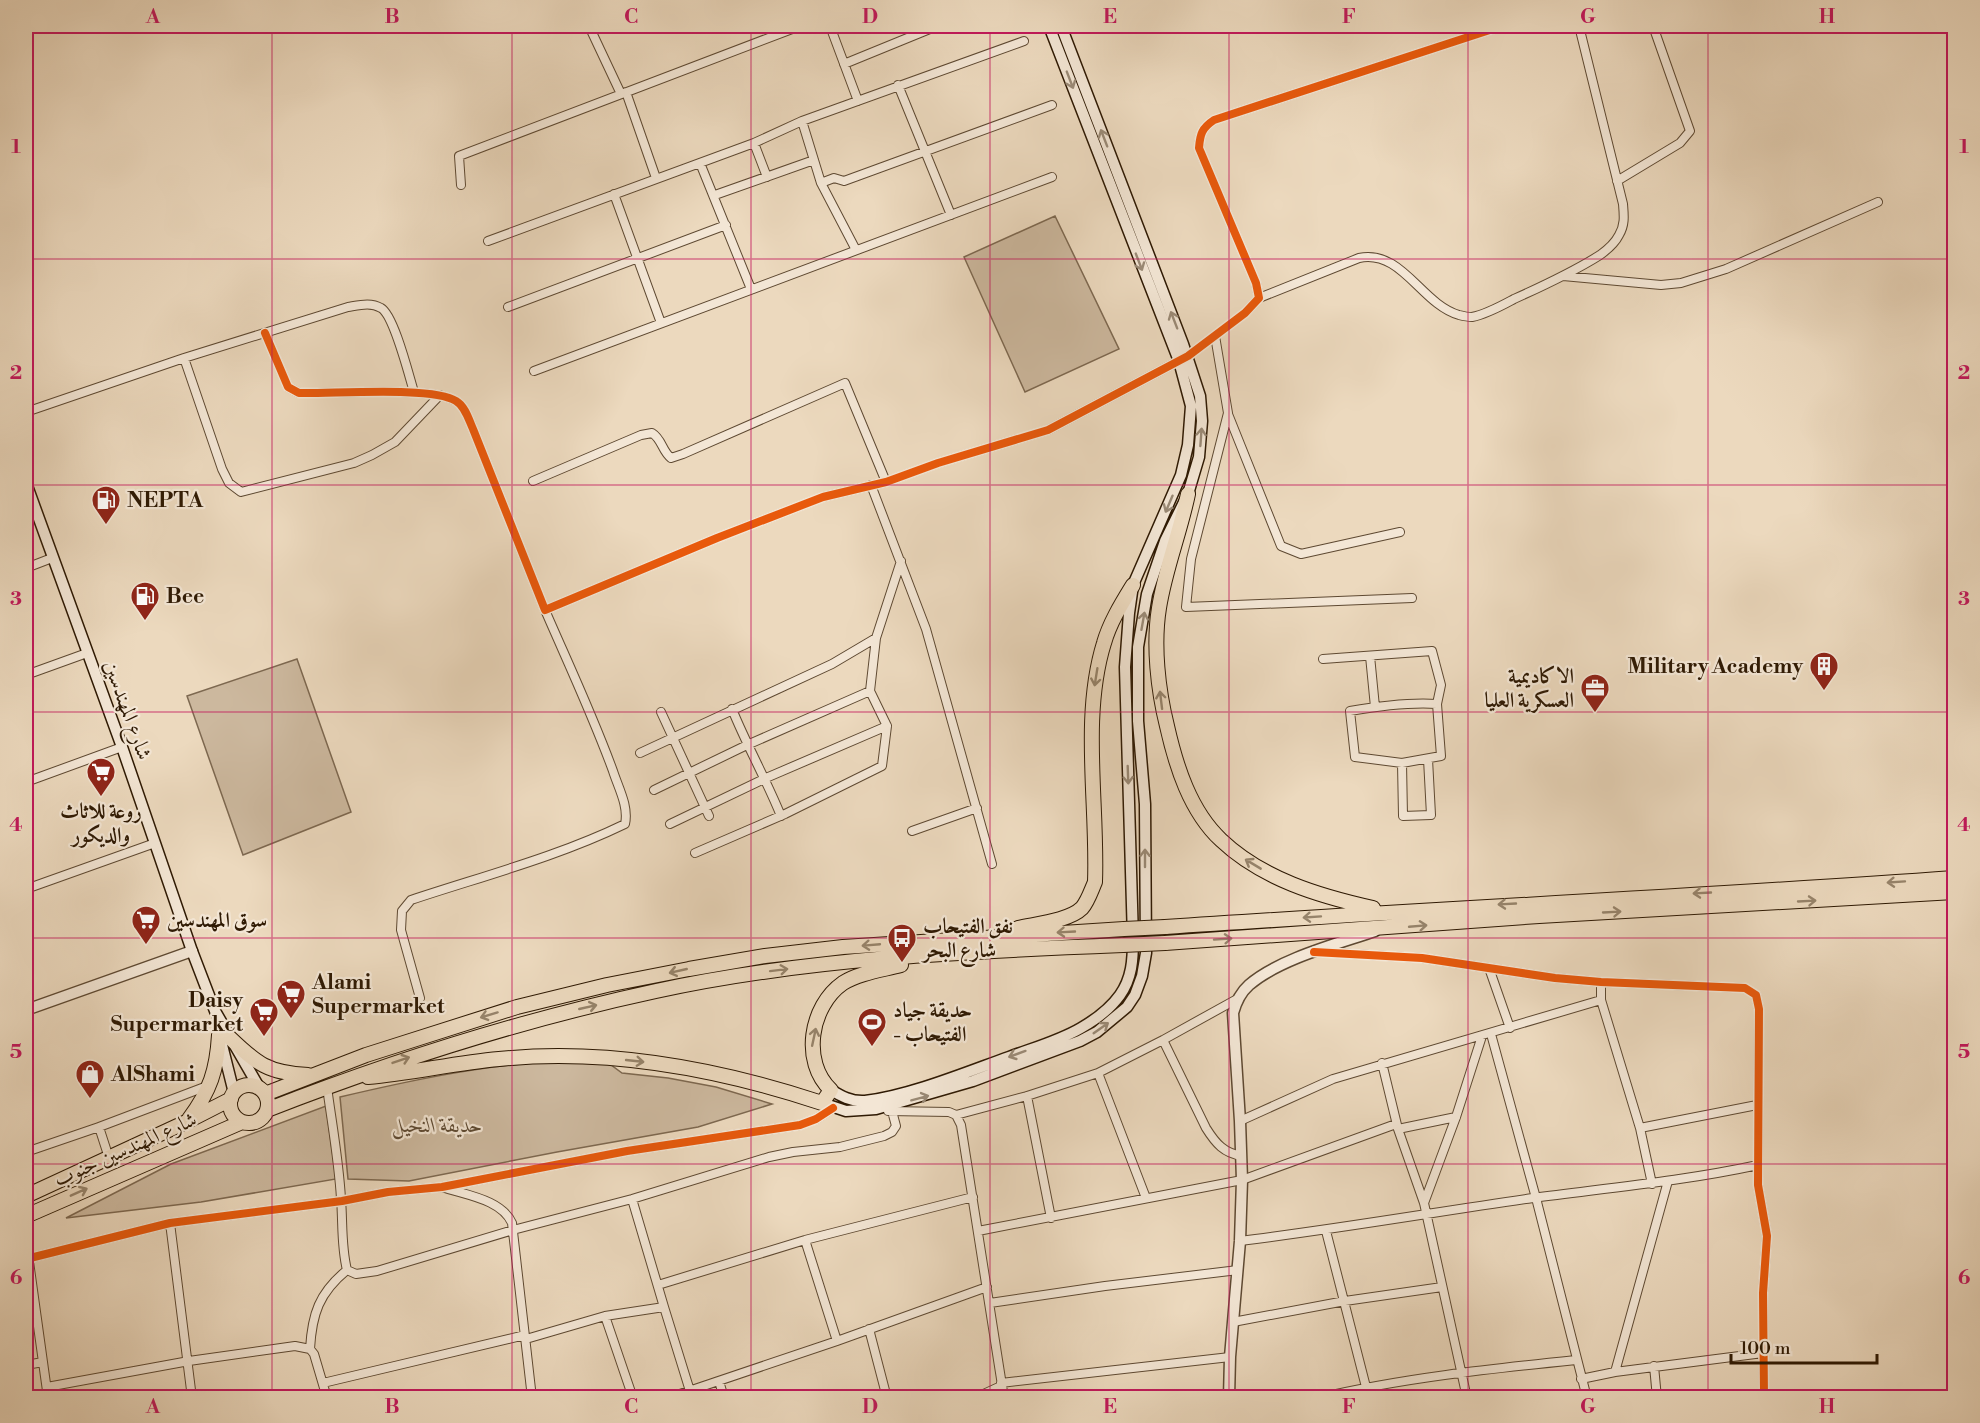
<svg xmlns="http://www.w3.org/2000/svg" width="1980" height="1423" font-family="'Libre Bodoni',Amiri,serif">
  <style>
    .green { fill: #ccb89e; stroke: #7d6850; stroke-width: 1.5 }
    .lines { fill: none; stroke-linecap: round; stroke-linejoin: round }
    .minor-casing { stroke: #5e4932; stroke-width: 10 }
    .tertiary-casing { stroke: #5e4932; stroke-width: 13 }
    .secondary-casing { stroke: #2e1903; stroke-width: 13 }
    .trunk-casing { stroke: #2e1903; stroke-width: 16 }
    .minor { stroke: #f3e6d5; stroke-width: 8 }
    .tertiary { stroke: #f3e6d5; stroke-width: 10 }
    .secondary { stroke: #f3e6d5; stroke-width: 10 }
    .trunk { stroke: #ecd9be; stroke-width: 14 }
    .trunk-bridge-casing { stroke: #2e1903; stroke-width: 16; stroke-linecap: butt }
    .trunk-bridge { stroke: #ecd9be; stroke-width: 14 }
    .cycleway-casing { stroke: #f3e6d5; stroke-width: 11 }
    .cycleway { stroke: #e8590c; stroke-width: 8 }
    .oneway { stroke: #9a8a76 }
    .oneway2 { stroke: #96836a }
    .grid { fill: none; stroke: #c2185b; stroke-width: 1.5; stroke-opacity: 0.55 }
    .labels { text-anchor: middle; stroke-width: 4.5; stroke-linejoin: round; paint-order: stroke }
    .poi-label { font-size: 21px; font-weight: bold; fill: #2e1903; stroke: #f3e6d5; text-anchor: start }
    .street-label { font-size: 21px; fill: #2e1903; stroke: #f3e6d5 }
    .park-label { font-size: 21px; font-style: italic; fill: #5d4932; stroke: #f3e6d5 }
    .neatline { fill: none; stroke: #c2185b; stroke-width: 2 }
    .grid-label { font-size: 20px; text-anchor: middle; font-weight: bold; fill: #c2185b }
  </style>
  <rect width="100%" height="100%" fill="#ecd9be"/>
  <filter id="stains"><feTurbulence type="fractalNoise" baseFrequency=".00333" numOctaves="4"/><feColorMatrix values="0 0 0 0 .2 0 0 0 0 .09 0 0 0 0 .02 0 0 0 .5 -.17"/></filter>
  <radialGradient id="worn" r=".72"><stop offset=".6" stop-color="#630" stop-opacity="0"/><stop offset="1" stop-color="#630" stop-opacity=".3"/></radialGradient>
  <path class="green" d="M 1055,216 L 1119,349 L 1025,392 L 964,257 Z
    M 297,659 L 351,812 L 243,855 L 187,696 Z
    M 543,1062 L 607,1062 L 622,1073 L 668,1078 L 716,1087 L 772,1104 L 698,1127 L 557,1152 L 409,1181 L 348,1179 L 340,1097 C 408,1081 474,1067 543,1062 Z
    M 326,1106 L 336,1179 L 201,1202 L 66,1218 L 171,1164 Z"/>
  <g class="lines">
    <g class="minor-casing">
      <path id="minor" d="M 589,26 L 621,94
        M 830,26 L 858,101
        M 844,64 L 937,26
        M 898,85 L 951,215
        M 626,92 L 656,178
        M 802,121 L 821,183 L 856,250
        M 754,143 L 767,177
        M 700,163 L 751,289
        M 1617,181 L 1680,143 L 1690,131 L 1653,26
        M 821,183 L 834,178 L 844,181 L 1052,105
        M 461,185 L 459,156 L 800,26
        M 614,194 L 661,323
        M 715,195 L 814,160
        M 488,241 L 754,143 L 802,121 L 1024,41
        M 1563,276 L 1661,285 L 1681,283 L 1726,269 L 1878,202
        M 1259,298 L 1359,258 C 1402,249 1421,304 1459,315 C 1463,316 1468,317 1472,317 C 1487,314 1501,306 1514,299 C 1543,286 1573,272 1600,255 C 1607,250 1615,243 1619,235 C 1625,225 1624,216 1623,204 L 1579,26
        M 508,307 L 726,225
        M 265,333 L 288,387 L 299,393 C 332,394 434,386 456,401 C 465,406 469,420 473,429 L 545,610 L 717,538 L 823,497 L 886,482 L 938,463 L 1048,430 L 1188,356 L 1245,313 L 1259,298 L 1256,283 L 1199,148 C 1200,134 1202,128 1214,120 L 1502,26
        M 1215,336 L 1228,413 L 1191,559 L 1186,607 L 1412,598
        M 184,358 L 222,469 L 229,483 L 241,492 L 354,463 L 372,455 L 395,442 L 440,395
        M 534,371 L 1052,177
        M 26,412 L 184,358 L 348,307 C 360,305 371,302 381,308 C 394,315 409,376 414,392
        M 1228,414 L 1281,546 L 1301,554 L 1400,532
        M 533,481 L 641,435 L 652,433 C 662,439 662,451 671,458 L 683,454 L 845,383 L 886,482
        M 871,485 L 926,629 L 992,864
        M 26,568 L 52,558
        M 1370,656 L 1375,707
        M 1323,659 L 1432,651 L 1441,685 L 1437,704 L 1441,756 L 1402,763 L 1355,757 L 1350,711 C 1379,706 1408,702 1437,704
        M 26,675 L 87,653
        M 732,709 C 747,746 766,779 781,816
        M 661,712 L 709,816
        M 640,753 L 832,664 L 876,638 L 901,561
        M 1402,763 L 1403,816 L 1431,815 L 1428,759
        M 26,782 L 122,747
        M 654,790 L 747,745 L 870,691 L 876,638
        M 670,824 L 766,778 L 887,726 L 870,691
        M 912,831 L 977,808
        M 695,853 L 785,814 L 882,766 L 887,726
        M 26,889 L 155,843
        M 1317,952 L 1422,958 L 1555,978 L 1601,982 L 1745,988 L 1756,995 L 1759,1009 L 1758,1185 L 1767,1236 L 1763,1293 L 1764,1398
        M 1489,968 L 1510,1028
        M 1601,982 L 1601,1000 L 1640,1128 L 1652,1184
        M 420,998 L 401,930 L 402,911 L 411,900 C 483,876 557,857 625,824 C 629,806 618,787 613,771 C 593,716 568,663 545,610
        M 1491,1034 L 1536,1198 L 1587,1398
        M 1163,1040 L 1206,1128 C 1216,1144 1224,1153 1242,1156
        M 1382,1063 L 1398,1129 L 1424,1203 L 1467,1398
        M 1098,1073 L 1146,1198
        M 327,1087 C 332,1124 339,1162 341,1199 C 343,1223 341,1246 347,1270 L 356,1274 L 377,1271 L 513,1230 L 632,1199 L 769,1157 L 793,1152 L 840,1147 L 884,1136 L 892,1132 L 896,1126 L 892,1111
        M 1027,1096 L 1051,1218
        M 888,1111 L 949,1112 L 956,1115 L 961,1125 L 1004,1398
        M 956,1115 L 1027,1096 L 1098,1073 L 1163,1040 L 1237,999
        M 1240,1121 L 1333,1079 L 1601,1000
        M 99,1127 L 210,1085
        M 1640,1128 L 1757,1105
        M 1398,1129 L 1456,1117
        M 26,1152 L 99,1127 L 109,1158
        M 26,1176 L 32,1193
        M 442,1187 C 465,1195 501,1199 512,1223 L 532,1398
        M 1424,1203 L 1456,1117 L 1482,1036
        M 170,1223 L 192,1398
        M 978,1231 L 1242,1180 L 1396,1124
        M 1326,1231 L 1366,1387
        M 26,1240 L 48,1398
        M 805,1240 L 837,1341
        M 1240,1241 C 1338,1229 1435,1212 1533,1198 C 1608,1188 1684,1181 1758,1165
        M 26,1259 L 170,1223 L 342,1201 L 388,1192 L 442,1187 L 627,1151 L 800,1125 L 816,1119 L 833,1108
        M 658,1285 L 805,1240 L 973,1197
        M 990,1303 L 1105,1286 L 1238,1270
        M 664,1307 L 690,1391
        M 605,1316 L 633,1398
        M 1233,1322 L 1345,1301 L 1442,1287
        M 869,1329 L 887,1398
        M 526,1339 L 605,1316 L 664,1307 L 632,1199
        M 310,1349 C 312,1314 319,1293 347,1270
        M 26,1365 L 43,1362
        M 1654,1366 L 1657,1398
        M 1615,1372 L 1668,1181
        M 1581,1379 L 1615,1372 L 1763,1353
        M 719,1381 L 724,1398
        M 323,1383 L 525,1335
        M 1001,1383 L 1230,1357
        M 47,1387 L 189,1361 L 295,1346 L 310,1349 L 314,1354 L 327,1398
        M 668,1398 L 837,1341 L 987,1287
        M 975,1398 L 1001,1386
        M 1318,1398 C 1403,1378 1489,1369 1576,1360"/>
    </g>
    <g class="tertiary-casing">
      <path id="tertiary" d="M 26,1010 L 192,951
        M 1229,1398 L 1230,1357 L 1240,1241 L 1242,1180 L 1240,1121 L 1233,1013 C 1236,1002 1240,993 1249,985 C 1279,959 1337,944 1375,931"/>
    </g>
    <g class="secondary-casing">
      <path id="secondary" d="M 26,483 L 122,747 L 192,951 L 215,1011 L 260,1089
        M 221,1041 L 234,1093
        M 831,1090 C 841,1096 851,1102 865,1101 C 909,1096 967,1072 1009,1057 C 1033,1048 1059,1041 1081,1028 C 1095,1020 1110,1009 1120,995 C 1132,978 1133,960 1133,939 L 1125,667 L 1129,613 L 1133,585 L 1181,475 L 1188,445 L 1191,406 L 1179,361 L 1049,26
        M 822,1103 L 846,1111 L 876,1109 L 973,1081 L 1080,1041 L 1097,1032 L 1127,1007 L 1135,995 L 1142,976 L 1146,953 L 1145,804 L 1138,721 L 1138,647 L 1147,594 L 1165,541 L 1188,494 L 1199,457 L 1202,421 L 1200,396 L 1183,344 L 1061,26"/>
    </g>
    <g class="trunk-casing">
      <path id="trunk" d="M 1188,494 C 1180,533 1165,569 1159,608 C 1153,645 1158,690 1167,726 C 1176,766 1190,811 1221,840 C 1262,879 1319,896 1373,908
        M 1165,927 C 1428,909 1691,897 1954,878
        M 1018,928 C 1035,924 1069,921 1082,908 C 1088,901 1091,891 1095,882 C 1098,805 1081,717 1104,643 C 1110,622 1122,603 1133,585
        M 1165,943 L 1539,916 L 1954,892
        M 229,1037 C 257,1064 268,1073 308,1075
        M 368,1077 C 412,1073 455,1063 499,1059 C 608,1048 719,1069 822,1103 L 831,1090 C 801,1062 810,1006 843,983 C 859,973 882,970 901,965
        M230 1104a19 19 0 1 1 38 0a19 19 0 1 1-38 0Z
        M 265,1094 L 366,1055 L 517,1007 L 607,985 L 689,969 L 765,956 L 843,947 L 1124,929
        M 267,1110 C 395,1060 521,1020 656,991 C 807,958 969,951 1123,945
        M 189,1119 C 210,1091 217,1070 219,1035
        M 26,1196 L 186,1122 L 231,1099
        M 26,1216 L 242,1122"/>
    </g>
    <use href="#minor" class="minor"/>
    <use href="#tertiary" class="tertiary"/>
    <use href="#secondary" class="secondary"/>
    <use href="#trunk" class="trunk"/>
    <g class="trunk-bridge-casing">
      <path id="trunk-bridge" d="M 1124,929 L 1165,927
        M 1123,945 L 1165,943"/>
    </g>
    <use href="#trunk-bridge" class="trunk-bridge"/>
    <g class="cycleway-casing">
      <path id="cycleway" d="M 265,333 L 288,387 L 299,393 C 332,394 434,386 456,401 C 465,406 469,420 473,429 L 545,610 L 717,538 L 823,497 L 886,482 L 938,463 L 1048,430 L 1188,356 L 1245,313 L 1259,298 L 1256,283 L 1199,148 C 1200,134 1202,128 1214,120 L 1502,26
        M 1314,952 L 1422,958 L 1555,978 L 1601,982 L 1745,988 L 1756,995 L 1759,1009 L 1758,1185 L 1767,1236 L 1763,1293 L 1764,1398
        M 26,1259 L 170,1223 L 342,1201 L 388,1192 L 442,1187 L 627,1151 L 800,1125 L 816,1119 L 833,1108"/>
    </g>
    <use href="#cycleway" class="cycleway"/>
  </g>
  <defs><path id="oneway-shaft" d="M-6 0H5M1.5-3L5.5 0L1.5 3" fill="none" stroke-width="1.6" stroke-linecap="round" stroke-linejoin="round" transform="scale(1.5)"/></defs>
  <g class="oneway">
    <use href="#oneway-shaft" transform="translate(1070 80) rotate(69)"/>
    <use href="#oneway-shaft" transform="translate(1104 138) rotate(-111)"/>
    <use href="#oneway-shaft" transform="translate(1139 262) rotate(69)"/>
    <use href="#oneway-shaft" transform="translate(1174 320) rotate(-111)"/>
    <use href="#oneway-shaft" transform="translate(1201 437) rotate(-86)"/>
    <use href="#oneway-shaft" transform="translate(1169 504) rotate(113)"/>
    <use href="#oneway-shaft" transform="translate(1143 621) rotate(-80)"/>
    <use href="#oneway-shaft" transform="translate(1128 775) rotate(88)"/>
    <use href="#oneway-shaft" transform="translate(1145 858) rotate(-90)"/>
    <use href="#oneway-shaft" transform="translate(1101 1028) rotate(-35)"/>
    <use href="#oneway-shaft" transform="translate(1017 1054) rotate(160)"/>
    <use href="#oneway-shaft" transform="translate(920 1098) rotate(-15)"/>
  </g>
  <g class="oneway2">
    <use href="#oneway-shaft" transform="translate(1096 677) rotate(99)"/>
    <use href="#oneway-shaft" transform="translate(1161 700) rotate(-97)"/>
    <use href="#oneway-shaft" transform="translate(1253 864) rotate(-149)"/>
    <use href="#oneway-shaft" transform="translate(1896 882) rotate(176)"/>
    <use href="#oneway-shaft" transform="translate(1702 893) rotate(177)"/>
    <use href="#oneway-shaft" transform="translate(1807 901) rotate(-3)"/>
    <use href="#oneway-shaft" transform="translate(1507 904) rotate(177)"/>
    <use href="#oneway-shaft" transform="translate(1612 912) rotate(-3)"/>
    <use href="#oneway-shaft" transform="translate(1312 917) rotate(176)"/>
    <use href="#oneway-shaft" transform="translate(1418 926) rotate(-5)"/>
    <use href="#oneway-shaft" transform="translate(1066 932) rotate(177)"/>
    <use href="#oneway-shaft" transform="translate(1223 939) rotate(-4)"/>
    <use href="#oneway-shaft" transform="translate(871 945) rotate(175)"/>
    <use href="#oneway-shaft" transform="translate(779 970) rotate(-7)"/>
    <use href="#oneway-shaft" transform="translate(678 971) rotate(167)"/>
    <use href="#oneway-shaft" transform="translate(588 1007) rotate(-13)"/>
    <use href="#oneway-shaft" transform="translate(489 1015) rotate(163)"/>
    <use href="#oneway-shaft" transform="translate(814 1037) rotate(-78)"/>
    <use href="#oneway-shaft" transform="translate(401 1060) rotate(-19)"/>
    <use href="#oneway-shaft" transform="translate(635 1061) rotate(6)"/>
    <use href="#oneway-shaft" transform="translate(79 1192) rotate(-24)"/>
  </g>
  <path class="grid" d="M 272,26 L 272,1398M 512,26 L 512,1398M 751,26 L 751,1398M 990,26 L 990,1398M 1229,26 L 1229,1398M 1468,26 L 1468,1398M 1708,26 L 1708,1398M 26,259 L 1954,259M 26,485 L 1954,485M 26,712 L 1954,712M 26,938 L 1954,938M 26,1164 L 1954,1164"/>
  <defs>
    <g id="fuel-pin" transform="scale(1.5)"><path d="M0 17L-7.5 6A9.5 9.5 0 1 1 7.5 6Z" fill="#8f2418" stroke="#f3e6d5"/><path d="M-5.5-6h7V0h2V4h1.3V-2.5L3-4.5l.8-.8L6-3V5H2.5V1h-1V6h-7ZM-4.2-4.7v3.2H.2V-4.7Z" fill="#fff"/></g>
    <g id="building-pin" transform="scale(1.5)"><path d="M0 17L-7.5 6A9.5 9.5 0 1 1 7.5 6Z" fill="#8f2418" stroke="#f3e6d5"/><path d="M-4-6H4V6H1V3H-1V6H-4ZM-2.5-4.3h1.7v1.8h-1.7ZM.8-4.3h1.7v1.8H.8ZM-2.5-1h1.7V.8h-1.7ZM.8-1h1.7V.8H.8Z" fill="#fff"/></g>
    <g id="office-pin" transform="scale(1.5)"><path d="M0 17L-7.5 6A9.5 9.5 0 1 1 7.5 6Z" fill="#8f2418" stroke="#f3e6d5"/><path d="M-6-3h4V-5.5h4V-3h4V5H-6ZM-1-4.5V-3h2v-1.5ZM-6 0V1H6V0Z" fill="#fff"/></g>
    <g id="supermarket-pin" transform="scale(1.5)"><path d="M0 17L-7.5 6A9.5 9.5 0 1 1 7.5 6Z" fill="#8f2418" stroke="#f3e6d5"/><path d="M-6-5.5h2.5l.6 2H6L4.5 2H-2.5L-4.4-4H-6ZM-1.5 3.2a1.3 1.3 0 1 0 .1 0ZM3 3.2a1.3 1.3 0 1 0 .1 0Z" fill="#fff"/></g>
    <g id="bus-pin" transform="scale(1.5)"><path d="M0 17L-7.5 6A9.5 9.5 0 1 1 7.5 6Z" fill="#8f2418" stroke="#f3e6d5"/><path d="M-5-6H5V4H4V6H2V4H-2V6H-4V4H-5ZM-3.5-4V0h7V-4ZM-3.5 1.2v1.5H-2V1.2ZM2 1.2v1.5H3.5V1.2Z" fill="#fff"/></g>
    <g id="stadium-pin" transform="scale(1.5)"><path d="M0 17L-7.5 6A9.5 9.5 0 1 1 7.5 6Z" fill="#8f2418" stroke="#f3e6d5"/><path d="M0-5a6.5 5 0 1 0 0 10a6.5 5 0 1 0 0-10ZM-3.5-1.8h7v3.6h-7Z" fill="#fff"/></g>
    <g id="shop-pin" transform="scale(1.5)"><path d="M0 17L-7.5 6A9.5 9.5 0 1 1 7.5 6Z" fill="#8f2418" stroke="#f3e6d5"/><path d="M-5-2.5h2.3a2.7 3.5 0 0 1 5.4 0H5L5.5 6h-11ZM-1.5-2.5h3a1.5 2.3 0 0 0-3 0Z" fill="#fff"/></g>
  </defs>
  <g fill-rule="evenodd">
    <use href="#fuel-pin" x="106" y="500"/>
    <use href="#fuel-pin" x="145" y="596"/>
    <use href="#building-pin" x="1824" y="666"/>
    <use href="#office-pin" x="1595" y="688"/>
    <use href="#supermarket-pin" x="101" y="772"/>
    <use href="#supermarket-pin" x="146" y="920"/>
    <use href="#bus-pin" x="902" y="938"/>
    <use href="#supermarket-pin" x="291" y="994"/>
    <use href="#supermarket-pin" x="264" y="1012"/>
    <use href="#stadium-pin" x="872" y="1022"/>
    <use href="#shop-pin" x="90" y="1074"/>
  </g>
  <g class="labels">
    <g class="poi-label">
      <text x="127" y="507">NEPTA</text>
      <text x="166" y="603">Bee</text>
      <text x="1803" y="673" text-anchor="end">Military Academy</text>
      <text x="1574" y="683" text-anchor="end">الاكاديمية<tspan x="1574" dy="24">العسكرية العليا</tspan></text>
      <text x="101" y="818" text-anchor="middle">روعة للاثاث<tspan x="101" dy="24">والديكور</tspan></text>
      <text x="167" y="927">سوق المهندسين</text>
      <text x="923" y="933">نفق الفتيحاب<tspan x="923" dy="24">شارع البحر</tspan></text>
      <text x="312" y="989">Alami<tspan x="312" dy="24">Supermarket</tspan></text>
      <text x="243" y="1007" text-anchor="end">Daisy<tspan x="243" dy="24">Supermarket</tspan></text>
      <text x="893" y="1017">حديقة جياد<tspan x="893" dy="24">- الفتيحاب</tspan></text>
      <text x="111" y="1081">AlShami</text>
    </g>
    <g class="street-label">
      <text transform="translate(128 710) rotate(70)" y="7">شارع المهندسين</text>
      <text transform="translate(125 1149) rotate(-24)" y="7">شارع المهندسين جنوب</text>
    </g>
    <g class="park-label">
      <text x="437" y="1132">حديقة النخيل</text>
    </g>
  </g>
  <rect width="1980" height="1423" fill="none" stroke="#ecd9be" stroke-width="66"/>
  <path d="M1731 1354v9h146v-9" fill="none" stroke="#2e1903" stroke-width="3"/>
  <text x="1740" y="1354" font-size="18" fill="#2e1903" stroke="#f3e6d5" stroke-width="4.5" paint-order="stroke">100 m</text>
  <rect x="33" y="33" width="1914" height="1357" class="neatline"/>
  <g class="grid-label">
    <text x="153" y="23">A</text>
    <text x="392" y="23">B</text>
    <text x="631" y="23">C</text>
    <text x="870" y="23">D</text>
    <text x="1110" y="23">E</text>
    <text x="1349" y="23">F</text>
    <text x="1588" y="23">G</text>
    <text x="1827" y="23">H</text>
    <text x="16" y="153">1</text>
    <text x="1964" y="153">1</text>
    <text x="16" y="379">2</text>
    <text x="1964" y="379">2</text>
    <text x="16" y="605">3</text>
    <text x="1964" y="605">3</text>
    <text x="16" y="831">4</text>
    <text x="1964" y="831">4</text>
    <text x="16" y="1058">5</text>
    <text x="1964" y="1058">5</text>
    <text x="16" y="1284">6</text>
    <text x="1964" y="1284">6</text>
    <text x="153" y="1413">A</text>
    <text x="392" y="1413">B</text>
    <text x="631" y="1413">C</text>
    <text x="870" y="1413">D</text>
    <text x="1110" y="1413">E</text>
    <text x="1349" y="1413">F</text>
    <text x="1588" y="1413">G</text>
    <text x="1827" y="1413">H</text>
  </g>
  <rect width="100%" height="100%" filter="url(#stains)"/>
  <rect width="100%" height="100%" fill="url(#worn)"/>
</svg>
